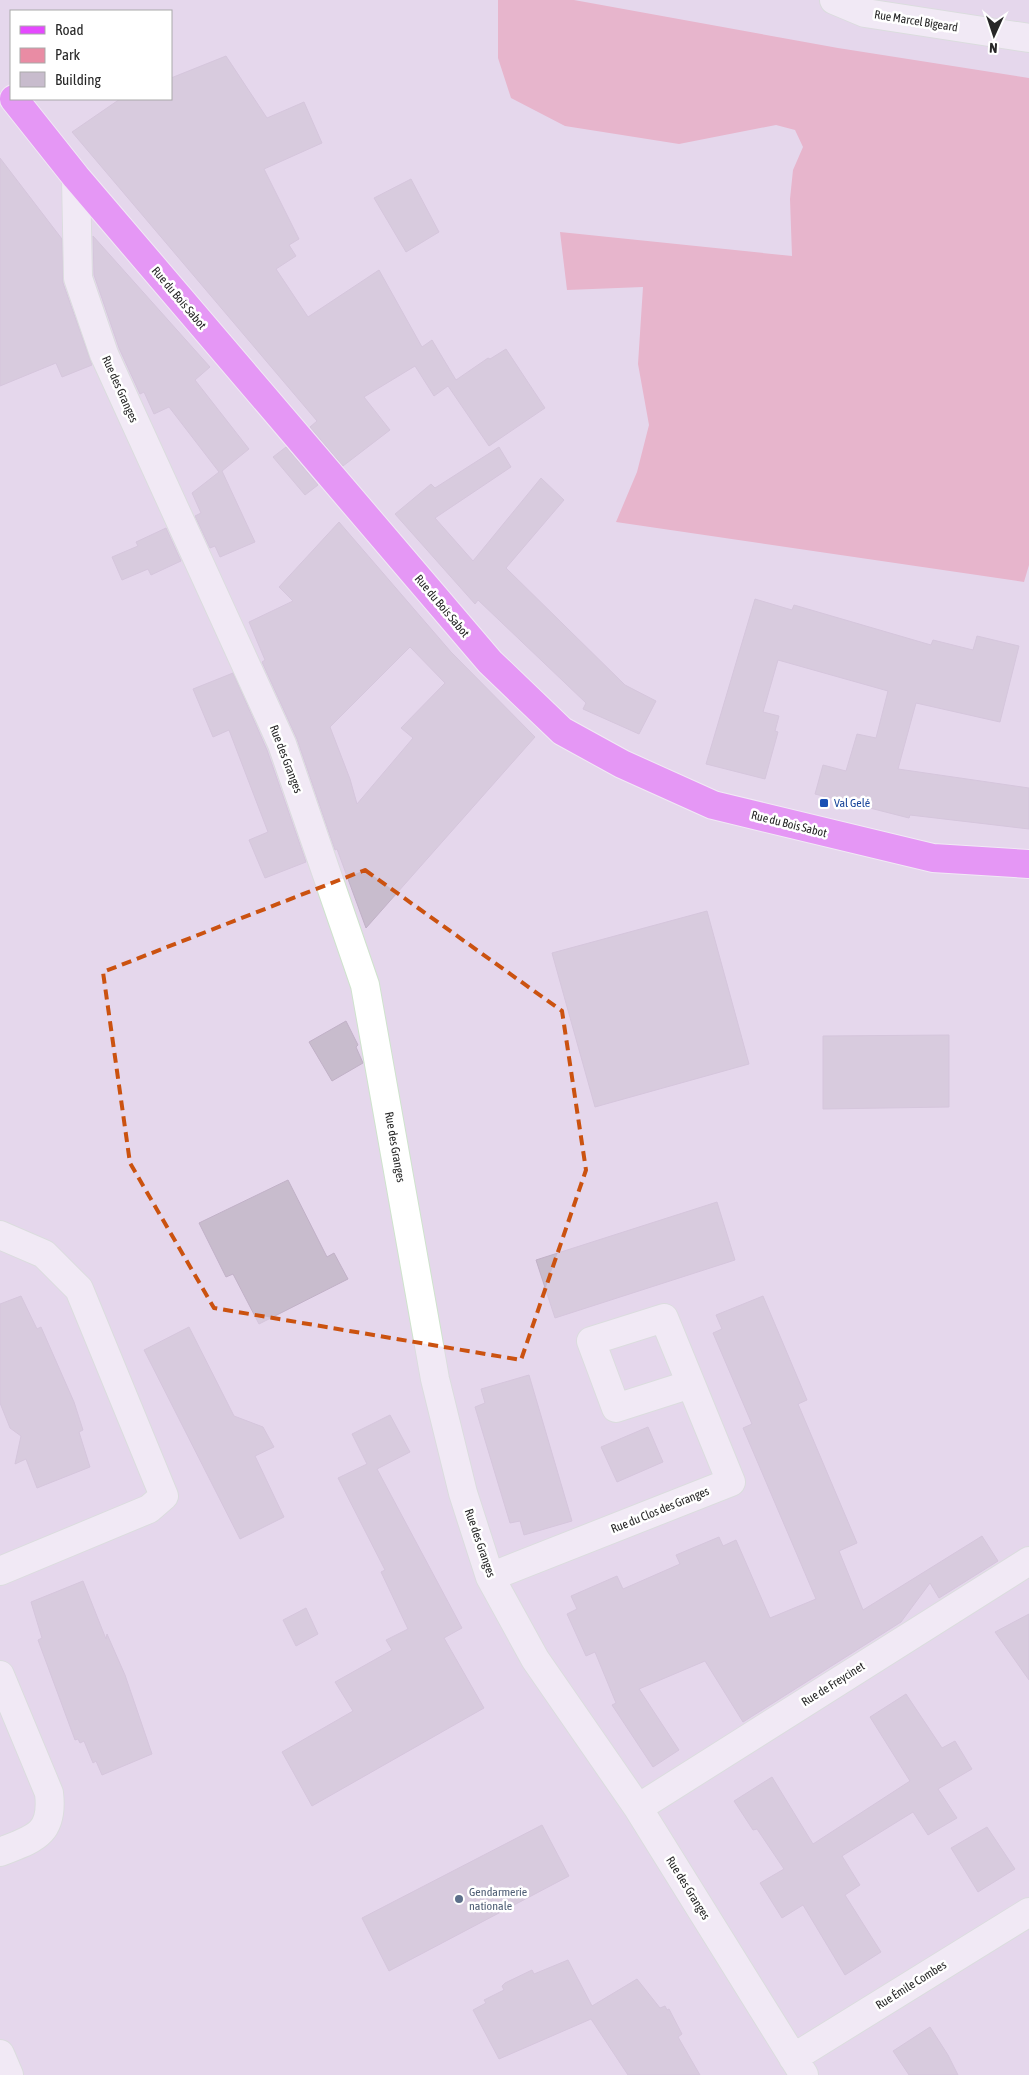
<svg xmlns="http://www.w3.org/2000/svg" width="1029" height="2075" font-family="'Asap Condensed',sans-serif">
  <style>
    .green { fill: #e98ca4 }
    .building { fill: #c8bccd; stroke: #c1b1c7; fill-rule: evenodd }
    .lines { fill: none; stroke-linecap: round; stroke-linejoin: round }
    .minor-casing { stroke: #cee3cc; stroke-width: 30 }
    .major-casing { stroke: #fff; stroke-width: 30 }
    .minor { stroke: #fff; stroke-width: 28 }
    .major { stroke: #e549ff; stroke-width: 28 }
    .marked { fill: none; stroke: #cb5210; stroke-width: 4; stroke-dasharray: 10 6; stroke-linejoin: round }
    .transit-dot { fill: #1a4fb4; stroke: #fff; stroke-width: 2 }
    .service-dot { fill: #5c6f8a; stroke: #fff; stroke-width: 2 }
    .labels { text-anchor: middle; stroke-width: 5; stroke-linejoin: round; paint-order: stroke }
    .street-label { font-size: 12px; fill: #272727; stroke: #fff }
    .transit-label { font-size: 12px; fill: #164399; stroke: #fff; text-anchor: start }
    .service-label { font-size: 12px; fill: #4e5e75; stroke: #fff; text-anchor: start }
  </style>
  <rect width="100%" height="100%" fill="#e5d7ec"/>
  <path class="green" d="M 498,0 L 574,0 L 838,48 L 1029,78 L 1029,565 L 1024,582 L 616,522 L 637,472 L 649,425 L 638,364 L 643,287 L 567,290 L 560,232 L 792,256 L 790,199 L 793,170 L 803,147 L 795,130 L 776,125 L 679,144 L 565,126 L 511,98 L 498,58 Z"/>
  <path class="building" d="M 226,56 L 267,118 L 304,102 L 322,143 L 264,169 L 299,239 L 289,245 L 296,256 L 276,269 L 308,317 L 379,270 L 422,347 L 432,340 L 456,380 L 488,358 L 490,359 L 506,349 L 545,408 L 489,446 L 448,386 L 434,396 L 415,366 L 364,397 L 390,430 L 343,466 L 310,427 L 317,421 L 72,132 L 120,99 L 171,99 L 171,78 Z
    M 0,158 L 62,239 L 63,283 L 92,365 L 62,377 L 56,363 L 0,386 Z
    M 411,179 L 439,232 L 406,252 L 374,198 Z
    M 93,236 L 210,367 L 195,380 L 249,449 L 222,471 L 255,542 L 220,557 L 215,546 L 210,548 L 195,516 L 201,513 L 192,493 L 219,472 L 169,407 L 154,414 L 144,392 L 140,394 L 119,348 L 94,275 Z
    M 286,447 L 318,485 L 305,495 L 273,457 Z
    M 499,447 L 511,467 L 435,518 L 473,561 L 541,478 L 564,500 L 506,568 L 625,685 L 656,701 L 639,734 L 583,709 L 586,703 L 478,600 L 475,604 L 395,514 L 431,484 L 435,488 Z
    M 339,522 L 451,652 L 535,737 L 366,928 L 337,849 L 335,850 L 297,739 L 262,662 L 265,660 L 249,622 L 293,601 L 279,587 ZM 410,647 L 445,683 L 401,728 L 413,738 L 357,804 L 350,779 L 330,727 Z
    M 166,528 L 181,561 L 151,575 L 148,569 L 122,580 L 112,557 L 138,546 L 136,542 Z
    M 755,599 L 792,610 L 794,605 L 931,645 L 933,640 L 973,650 L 977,636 L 1019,646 L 1000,722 L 916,703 L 898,769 L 1029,788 L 1029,829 L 910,815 L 909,818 L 815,794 L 823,765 L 846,771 L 857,734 L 876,738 L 888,691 L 778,660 L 763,712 L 779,716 L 775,731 L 778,732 L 765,779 L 706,764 Z
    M 233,673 L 267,750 L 306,862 L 265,878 L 249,840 L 268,832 L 229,730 L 213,737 L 193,689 Z
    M 707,911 L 749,1064 L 595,1107 L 552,953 Z
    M 346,1021 L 358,1045 L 356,1047 L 363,1063 L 332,1081 L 309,1042 Z
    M 949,1035 L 949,1107 L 823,1109 L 823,1036 Z
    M 288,1180 L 327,1257 L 334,1253 L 348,1279 L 259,1324 L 233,1274 L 226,1277 L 199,1223 Z
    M 717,1202 L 735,1260 L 555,1318 L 536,1260 Z
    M 21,1296 L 37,1329 L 41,1327 L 74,1402 L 83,1430 L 79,1432 L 90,1467 L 37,1488 L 26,1459 L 15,1464 L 21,1436 L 10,1428 L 0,1403 L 0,1304 Z
    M 763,1296 L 807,1400 L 798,1404 L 857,1543 L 839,1551 L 863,1610 L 982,1536 L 998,1561 L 939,1598 L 930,1583 L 901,1622 L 743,1722 L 705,1661 L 639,1689 L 679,1750 L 653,1767 L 612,1705 L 616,1703 L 595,1652 L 586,1656 L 567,1614 L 577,1609 L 571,1596 L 617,1576 L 623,1589 L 680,1564 L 676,1555 L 719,1537 L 723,1546 L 736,1540 L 770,1618 L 816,1599 L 743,1428 L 752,1424 L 713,1333 L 722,1329 L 716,1315 Z
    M 189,1327 L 234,1416 L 263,1427 L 274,1447 L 255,1456 L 284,1517 L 240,1539 L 144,1350 Z
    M 529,1375 L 572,1521 L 524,1535 L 520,1521 L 510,1523 L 475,1407 L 485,1403 L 481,1389 Z
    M 390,1415 L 410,1452 L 377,1469 L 462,1628 L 444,1638 L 484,1708 L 312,1806 L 282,1752 L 353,1711 L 335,1682 L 392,1650 L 386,1640 L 408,1629 L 381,1572 L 385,1570 L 338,1478 L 367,1464 L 352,1434 Z
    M 648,1427 L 663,1462 L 617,1482 L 601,1447 Z
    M 83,1581 L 106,1639 L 107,1634 L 125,1675 L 152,1754 L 102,1775 L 96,1761 L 93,1763 L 84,1741 L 80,1743 L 78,1739 L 75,1740 L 38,1640 L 42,1638 L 31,1602 Z
    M 306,1608 L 318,1634 L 296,1646 L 283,1620 Z
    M 1029,1614 L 1029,1680 L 995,1632 Z
    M 906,1694 L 942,1748 L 955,1741 L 972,1769 L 938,1789 L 957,1818 L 928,1835 L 913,1812 L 842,1856 L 860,1885 L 845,1895 L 881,1952 L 845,1975 L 803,1905 L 782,1918 L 760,1883 L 784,1869 L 757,1829 L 753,1830 L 734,1801 L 772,1777 L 813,1844 L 910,1781 L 870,1717 Z
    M 542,1825 L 569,1876 L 389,1971 L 362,1918 Z
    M 987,1827 L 1015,1869 L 978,1892 L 951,1848 Z
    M 568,1960 L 592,2006 L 637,1979 L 660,2008 L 665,2006 L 667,2010 L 669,2009 L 682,2034 L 678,2037 L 700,2075 L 628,2075 L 591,2019 L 499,2059 L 473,2010 L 486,2003 L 484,2000 L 504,1990 L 502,1986 L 505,1983 L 532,1970 L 534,1974 Z
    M 930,2027 L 948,2055 L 958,2075 L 909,2075 L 893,2051 Z"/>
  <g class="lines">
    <g class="minor-casing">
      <path id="minor" d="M 834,0 L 865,13 L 1029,38
        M 76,177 L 78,278 L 104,354 L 282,744 L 365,985 L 435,1379 L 463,1493 L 490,1577 L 535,1659 L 638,1808 L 804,2075
        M 0,1235 L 44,1254 L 79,1289 L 164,1496 L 149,1509 L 0,1571
        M 490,1577 L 731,1482 L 664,1318 L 591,1341 L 616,1408 L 691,1384
        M 0,1675 L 49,1793 C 54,1835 33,1839 0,1852
        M 638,1808 L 1029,1561
        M 0,2054 L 9,2075
        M 793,2058 L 1029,1912"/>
    </g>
    <g class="major-casing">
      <path id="major" d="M 14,99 L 76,177 L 490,662 L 562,731 L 622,764 L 713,805 L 933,858 L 1029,864"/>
    </g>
    <use href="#minor" class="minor"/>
    <use href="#major" class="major"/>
  </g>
  <path d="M0 0H1029V2075H0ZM 365,870 L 562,1011 L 586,1170 L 521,1360 L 214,1308 L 130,1163 L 103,972 Z" fill="#e5d7ec" fill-opacity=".55" fill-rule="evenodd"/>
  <path class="marked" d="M 365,870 L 562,1011 L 586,1170 L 521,1360 L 214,1308 L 130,1163 L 103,972 Z"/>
  <rect class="transit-dot" x="819" y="798" width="10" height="10" rx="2.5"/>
  <circle class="service-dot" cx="459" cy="1899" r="5"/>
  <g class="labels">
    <g class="street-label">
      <text transform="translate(916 21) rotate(9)" y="4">Rue Marcel Bigeard</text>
      <text transform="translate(179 298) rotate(50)" y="4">Rue du Bois Sabot</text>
      <text transform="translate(120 389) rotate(66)" y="4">Rue des Granges</text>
      <text transform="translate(442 606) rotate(50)" y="4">Rue du Bois Sabot</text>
      <text transform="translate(286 759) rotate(69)" y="4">Rue des Granges</text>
      <text transform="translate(789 824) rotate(14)" y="4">Rue du Bois Sabot</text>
      <text transform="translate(395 1147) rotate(80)" y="4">Rue des Granges</text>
      <text transform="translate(660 1510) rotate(-22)" y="4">Rue du Clos des Granges</text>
      <text transform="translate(480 1543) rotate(71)" y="4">Rue des Granges</text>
      <text transform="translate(833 1684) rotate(-32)" y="4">Rue de Freycinet</text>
      <text transform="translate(688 1888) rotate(58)" y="4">Rue des Granges</text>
      <text transform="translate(911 1985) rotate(-32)" y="4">Rue Émile Combes</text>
    </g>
    <g class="transit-label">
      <text x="834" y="807">Val Gelé</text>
    </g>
    <g class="service-label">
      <text x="469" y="1896">Gendarmerie<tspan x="469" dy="14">nationale</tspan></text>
    </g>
  </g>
  <rect x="10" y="10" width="162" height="90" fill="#ffffff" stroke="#a9a9a9"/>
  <rect x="20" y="26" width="25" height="8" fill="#e549ff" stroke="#a9a9a9"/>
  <text x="55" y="35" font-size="15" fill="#272727">Road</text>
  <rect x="20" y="48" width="25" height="15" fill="#e98ca4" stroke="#a9a9a9"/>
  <text x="55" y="60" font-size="15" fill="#272727">Park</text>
  <rect x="20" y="72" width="25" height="15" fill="#c8bccd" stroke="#a9a9a9"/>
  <text x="55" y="85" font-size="15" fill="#272727">Building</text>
  <g transform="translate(994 35) rotate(183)" stroke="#ffffff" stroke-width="4" paint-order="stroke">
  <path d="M0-4L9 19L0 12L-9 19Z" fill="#272727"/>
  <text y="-8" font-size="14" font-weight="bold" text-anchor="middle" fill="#272727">N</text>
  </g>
</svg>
